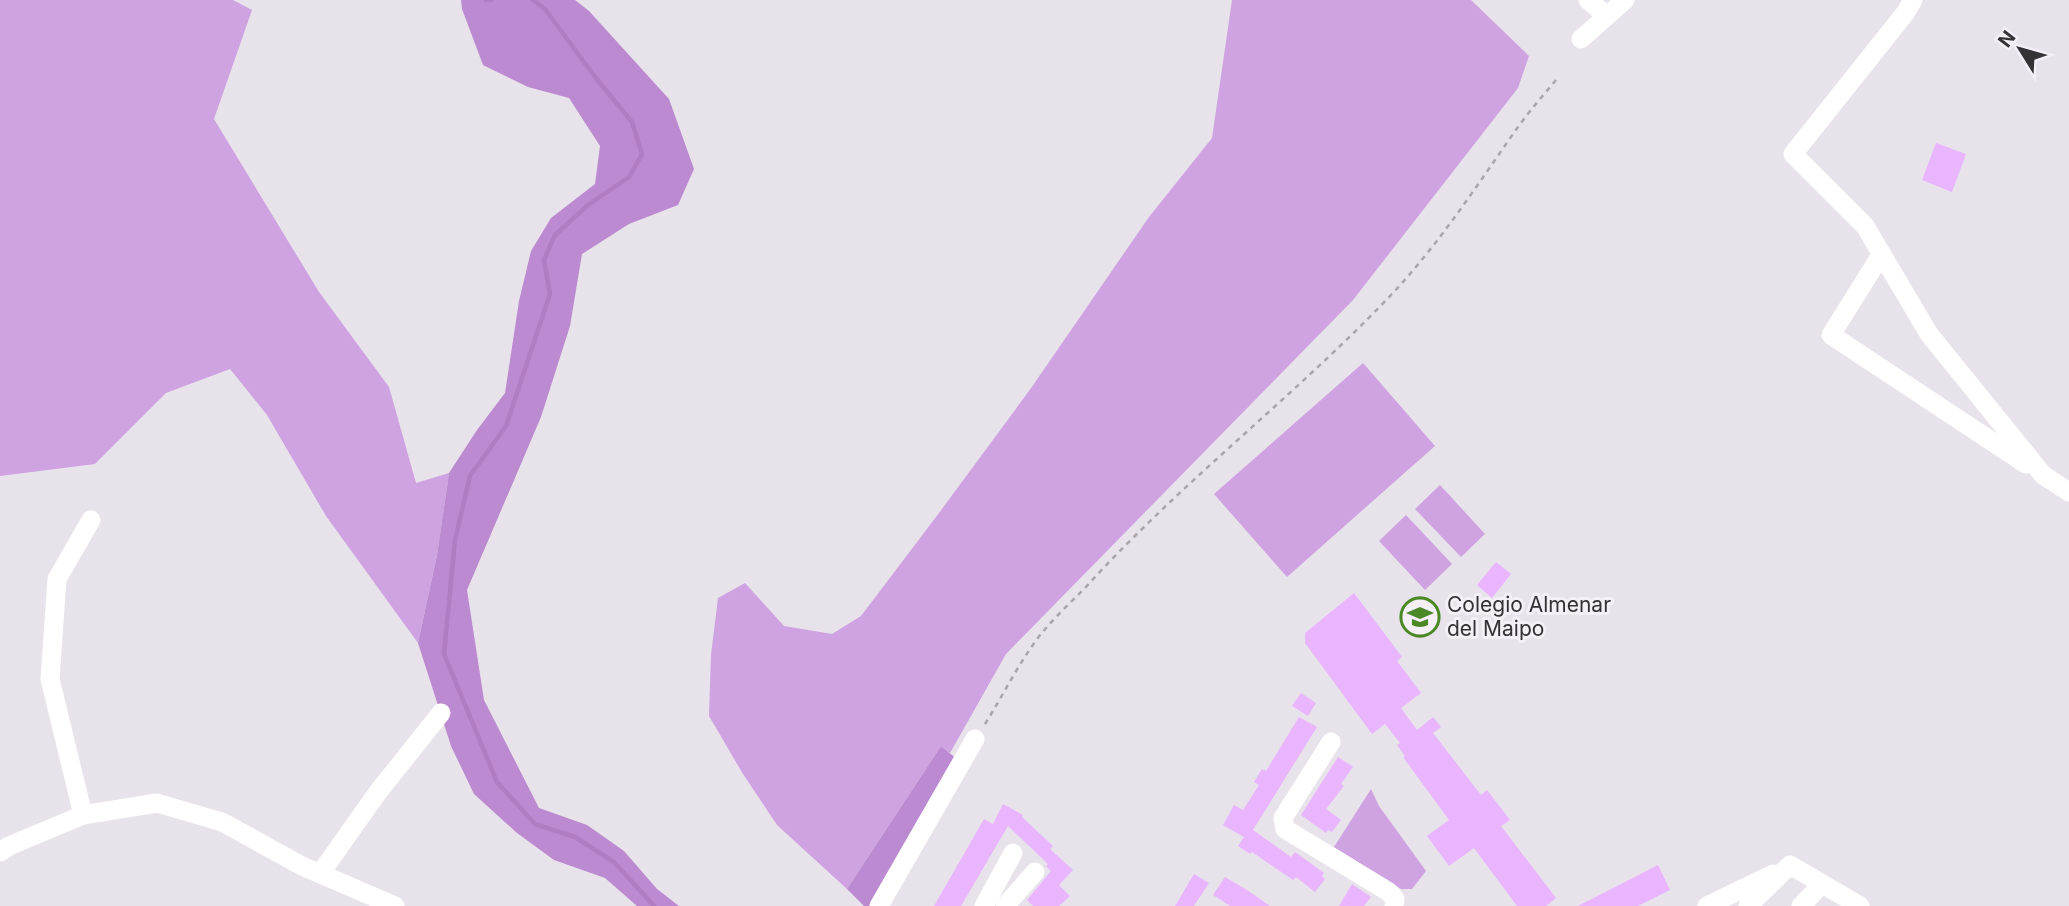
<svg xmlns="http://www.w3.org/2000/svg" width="2069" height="906" font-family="Inter,sans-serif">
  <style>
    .green { fill: #cfa2e1 }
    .forest { fill: #bc8ad0 }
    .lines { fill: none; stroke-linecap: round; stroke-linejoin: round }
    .stream { stroke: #af7dc2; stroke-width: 4.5 }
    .building { fill: #e9b5fe }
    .path { stroke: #a9a5ab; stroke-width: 2.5; stroke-dasharray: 5 5; stroke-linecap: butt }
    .minor { stroke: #fff; stroke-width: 19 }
    .labels { text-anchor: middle; stroke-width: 6; stroke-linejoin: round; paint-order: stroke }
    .poi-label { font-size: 21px; fill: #343235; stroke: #f5eff7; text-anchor: start }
  </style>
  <rect width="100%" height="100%" fill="#e8e2ea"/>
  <path class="green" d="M 0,0 L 233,0 L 252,10 L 214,119 L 319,292 L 389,387 L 416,483 L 449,473 L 437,555 L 418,643 L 326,516 L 267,415 L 230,369 L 166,393 L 95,464 L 0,476 Z
    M 1232,0 L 1471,0 L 1529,56 L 1518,88 L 1353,300 L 1006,654 L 950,753 L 941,746 L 847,889 L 777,825 L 743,774 L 709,716 L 711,655 L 718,598 L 745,583 L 784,626 L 832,634 L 861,616 L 936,517 L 1029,391 L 1149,217 L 1212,138 Z
    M 1363,363 L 1435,446 L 1287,577 L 1214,494 Z
    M 1440,485 L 1485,534 L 1461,557 L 1415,509 Z
    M 1406,515 L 1452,564 L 1425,590 L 1379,541 Z
    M 1371,789 L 1379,806 L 1426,871 L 1412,889 L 1401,889 L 1334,847 Z"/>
  <path class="forest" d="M 461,0 L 575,0 L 589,11 L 669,99 L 694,169 L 678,205 L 629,224 L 582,254 L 570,326 L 541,417 L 467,590 L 484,700 L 539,808 L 587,825 L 624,851 L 657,889 L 679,906 L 637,906 L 605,878 L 554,860 L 517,833 L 474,794 L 451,746 L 418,643 L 437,555 L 449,473 L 477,430 L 505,393 L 519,301 L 531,251 L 551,218 L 595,184 L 600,146 L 569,98 L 528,87 L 483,65 L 462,9 Z
    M 941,746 L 958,760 L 873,906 L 864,906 L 847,889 Z"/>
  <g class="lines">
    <path class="stream" d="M 486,0 L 491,0
      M 533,0 L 545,9 L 595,77 L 632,122 L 642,154 L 629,177 L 588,205 L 555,235 L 544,260 L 550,294 L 506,426 L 470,476 L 455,540 L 444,654 L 497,782 L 535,824 L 575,837 L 614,862 L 654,906"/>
  </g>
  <path class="building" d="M 1936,143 L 1966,154 L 1952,192 L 1922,180 Z
    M 1496,562 L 1511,574 L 1492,598 L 1477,585 Z
    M 1354,593 L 1402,657 L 1397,661 L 1421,693 L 1401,708 L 1417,730 L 1433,717 L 1441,727 L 1433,733 L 1481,795 L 1487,790 L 1510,820 L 1501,826 L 1556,898 L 1546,906 L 1517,906 L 1474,848 L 1449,866 L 1427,836 L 1449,820 L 1403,757 L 1405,756 L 1397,745 L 1400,743 L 1385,724 L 1372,734 L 1305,643 L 1305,633 Z
    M 1301,693 L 1316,703 L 1308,716 L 1292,706 Z
    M 1299,717 L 1317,727 L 1253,830 L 1291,857 L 1295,852 L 1324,873 L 1322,876 L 1325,879 L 1315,892 L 1296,877 L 1293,880 L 1252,852 L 1250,854 L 1238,846 L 1244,837 L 1223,825 L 1234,805 L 1243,810 L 1259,785 L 1254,782 L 1262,769 L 1266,771 Z
    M 1338,757 L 1353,767 L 1341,784 L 1344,786 L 1326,809 L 1341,820 L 1332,832 L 1328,830 L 1326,833 L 1301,815 Z
    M 1003,804 L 1023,815 L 1022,817 L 1053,846 L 1050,849 L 1073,870 L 1059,885 L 1070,896 L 1059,906 L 1033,906 L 1027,900 L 1051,871 L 1046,866 L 1048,864 L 1008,826 L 961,906 L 934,906 L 984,819 L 993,824 Z
    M 1658,865 L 1670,890 L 1638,906 L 1578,906 Z
    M 1194,874 L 1209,883 L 1194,906 L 1175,906 Z
    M 1225,877 L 1247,890 L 1270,906 L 1230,906 L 1213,895 Z
    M 1352,884 L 1371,897 L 1364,906 L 1339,906 Z"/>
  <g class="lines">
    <path class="path" d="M 985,724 C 1004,694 1019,662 1041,634 C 1054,618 1070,603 1085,588 C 1180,483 1294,397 1391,295 C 1438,245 1474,190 1513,134 C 1526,115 1541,98 1556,80"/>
    <path class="minor" d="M 1588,0 L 1607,16
      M 1913,0 L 1906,12 L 1793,154 L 1865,226 L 1929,334 L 2043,475 L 2069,492
      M 1581,39 L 1625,0
      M 1881,255 L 1831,335 L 2026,464
      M 1331,742 L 1283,818 L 1285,829 L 1389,892 L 1395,899 L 1394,906
      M 83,815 L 50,679 L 57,579 L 91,520
      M 0,852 L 9,846 L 83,815 L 157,803 L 222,822 L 302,866 L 395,906
      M 320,874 L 378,792 L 441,713
      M 879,906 L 975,739
      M 984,906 L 1013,853
      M 1005,906 L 1035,872
      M 1707,906 L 1773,874
      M 1748,906 L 1790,865 L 1860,906
      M 1801,906 L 1822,884"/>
  </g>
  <defs>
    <g id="school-ring" transform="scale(2.0125)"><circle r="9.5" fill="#f5eff7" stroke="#4b8826" stroke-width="1.5"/><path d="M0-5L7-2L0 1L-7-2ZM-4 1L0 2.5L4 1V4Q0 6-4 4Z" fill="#4b8826"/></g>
  </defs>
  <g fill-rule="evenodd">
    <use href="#school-ring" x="1420" y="617"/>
  </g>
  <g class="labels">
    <g class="poi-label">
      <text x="1447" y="612">Colegio Almenar<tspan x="1447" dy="24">del Maipo</tspan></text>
    </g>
  </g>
  <g transform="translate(2020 49) rotate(307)" stroke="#f5eff7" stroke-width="5" paint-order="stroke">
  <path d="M0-5L12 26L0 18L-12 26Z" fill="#343235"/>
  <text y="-10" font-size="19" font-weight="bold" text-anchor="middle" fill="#343235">N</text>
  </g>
</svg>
